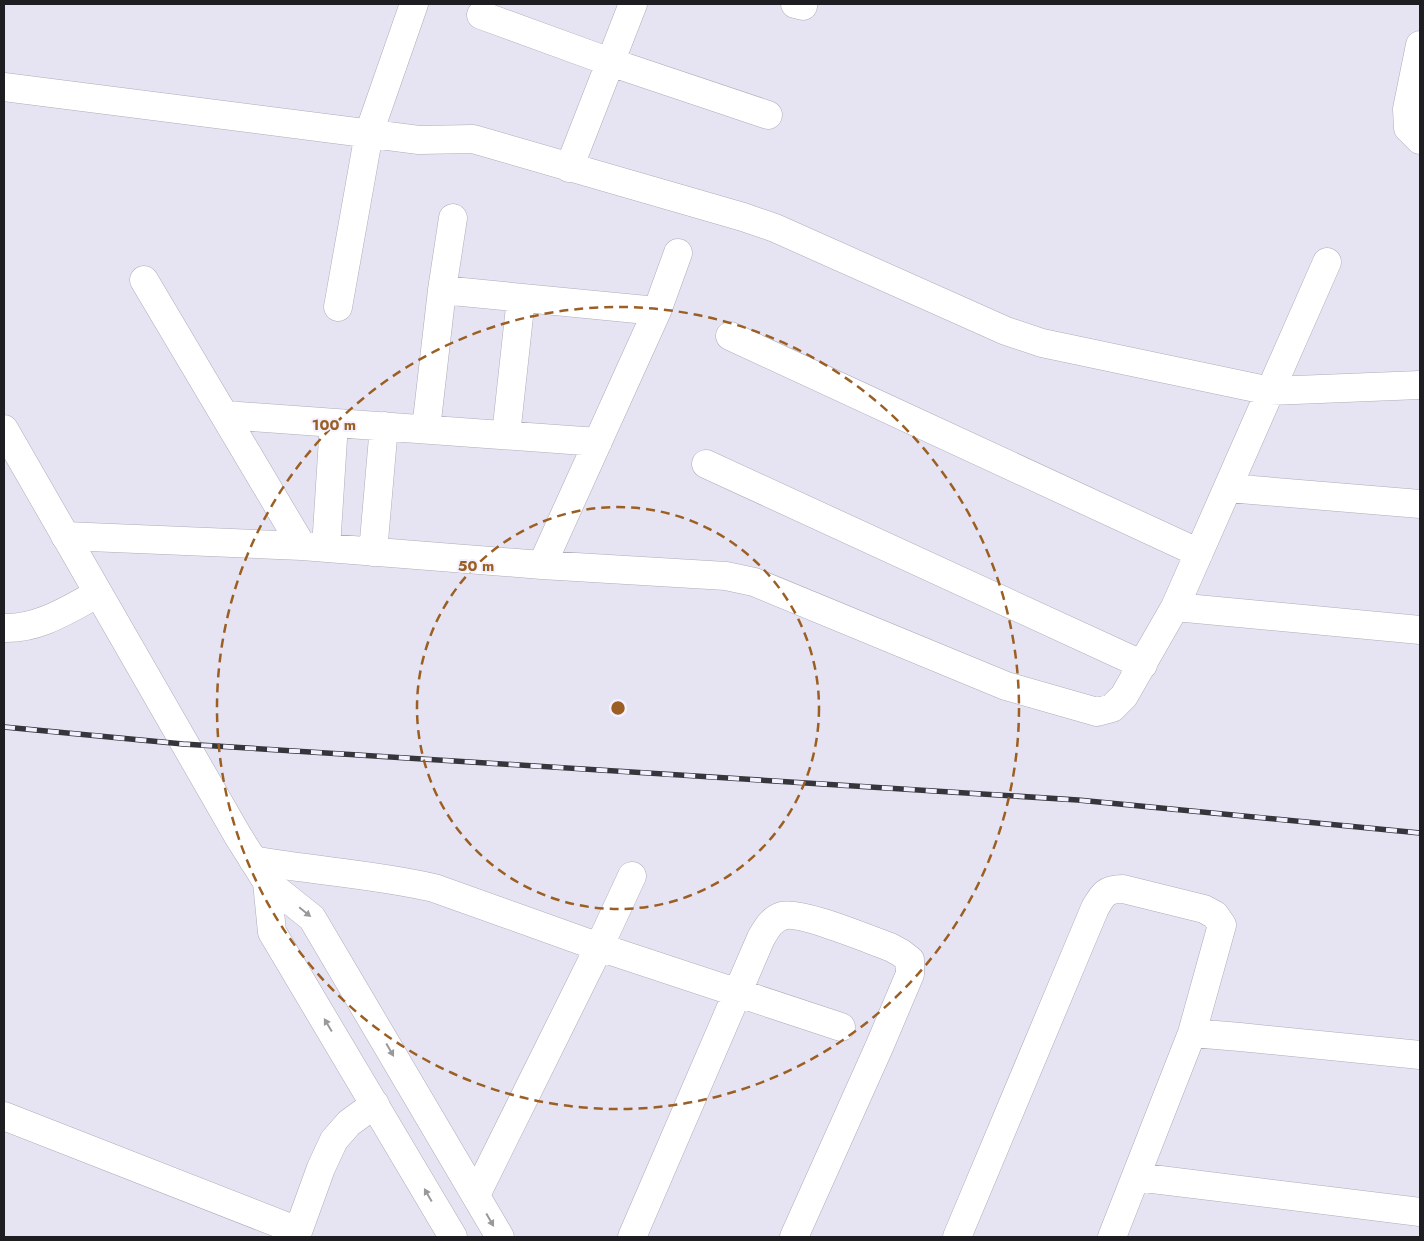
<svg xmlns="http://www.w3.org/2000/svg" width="1424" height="1241" font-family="Jost,sans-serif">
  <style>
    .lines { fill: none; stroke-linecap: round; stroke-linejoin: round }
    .minor-casing { stroke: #aeacb9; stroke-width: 29 }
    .secondary-casing { stroke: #aeacb9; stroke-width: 29 }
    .minor { stroke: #fff; stroke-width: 28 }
    .secondary { stroke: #fff; stroke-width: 28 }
    .rail-casing { stroke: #35353b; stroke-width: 5.5 }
    .rail { stroke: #f3f1ff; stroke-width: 4; stroke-dasharray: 11; stroke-linecap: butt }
    .oneway { fill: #99999c }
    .ring { fill: none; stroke: #9c5f23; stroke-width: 2.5; stroke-dasharray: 9 6 }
    .centre { fill: #9c5f23; stroke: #f3f1ff; stroke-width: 2.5 }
    .ring-label { font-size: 15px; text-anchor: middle; font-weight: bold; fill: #9c5f23; stroke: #f3f1ff; stroke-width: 4; stroke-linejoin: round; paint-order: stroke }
  </style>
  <rect width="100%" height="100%" fill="#e6e4f2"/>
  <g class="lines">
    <g class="minor-casing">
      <path id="minor" d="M 795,4 L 803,6
        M 481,15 L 610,62 L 768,115
        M 1420,45 L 1407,109 L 1408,128 L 1420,140
        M 4,87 L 419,140 L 473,139 L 743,217 L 775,228 L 1006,331 L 1042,343 L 1270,391 L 1420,385
        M 569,168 L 633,4
        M 144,280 L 302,546
        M 442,290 L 657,311
        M 338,307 L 369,133 L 414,4
        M 730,336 L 1199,553
        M 225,415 L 598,442
        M 426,429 L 442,290 L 453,218
        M 506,435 L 521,298
        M 706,464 L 1143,665
        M 1228,488 L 1420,504
        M 65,536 L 302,546 L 542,565 L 726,576 L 754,582 L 1006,686 L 1097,712 L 1112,708 L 1124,696 L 1175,607 L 1327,262
        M 326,548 L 334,423
        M 373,552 L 384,426
        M 542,565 L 657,311 L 678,253
        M 1175,607 L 1420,630
        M 4,628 C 39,629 67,610 97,594
        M 253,860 C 313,871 375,874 434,888 L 599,947 L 841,1027
        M 1192,1033 L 1240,1037 L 1420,1055
        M 4,1116 L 298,1231
        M 1136,1177 L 1420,1212
        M 476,1195 L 599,947 L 632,876
        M 296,1237 L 321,1168 L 334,1140 L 349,1123 L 375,1104
        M 632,1237 L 761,938 C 767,928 771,920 782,916 C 799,910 870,940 890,947 L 901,953 L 910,960 L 910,974 L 880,1045 L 794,1237
        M 957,1237 L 1095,908 C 1103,894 1106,889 1123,889 L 1204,909 L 1215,915 L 1222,925 L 1192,1033 L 1112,1237"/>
    </g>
    <g class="secondary-casing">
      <path id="secondary" d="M 4,429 L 238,836 L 267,882 L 312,918 L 500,1237
        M 267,882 L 272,932 L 453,1237"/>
    </g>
    <use href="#minor" class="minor"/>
    <use href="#secondary" class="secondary"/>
    <g class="rail-casing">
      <path id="rail" d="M 4,727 L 183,744 L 1078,800 L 1420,833"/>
    </g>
    <use href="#rail" class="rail"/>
  </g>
  <defs><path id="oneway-solid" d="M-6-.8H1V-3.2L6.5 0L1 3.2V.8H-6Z" transform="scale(1.25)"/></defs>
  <g class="oneway">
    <use href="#oneway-solid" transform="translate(305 912) rotate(39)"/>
    <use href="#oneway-solid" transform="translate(328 1025) rotate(-121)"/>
    <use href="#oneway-solid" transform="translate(390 1050) rotate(60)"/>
    <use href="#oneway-solid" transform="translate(428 1195) rotate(-120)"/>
    <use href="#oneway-solid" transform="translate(490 1220) rotate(60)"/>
  </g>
  <g class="ring">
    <circle cx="618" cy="708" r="201"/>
    <circle cx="618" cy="708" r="401"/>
  </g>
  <circle cx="618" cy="708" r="8" class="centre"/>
  <g class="ring-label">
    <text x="334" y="430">100 m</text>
    <text x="476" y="571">50 m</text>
  </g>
  <rect width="1424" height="1241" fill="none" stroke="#1d1d22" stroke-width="10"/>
</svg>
